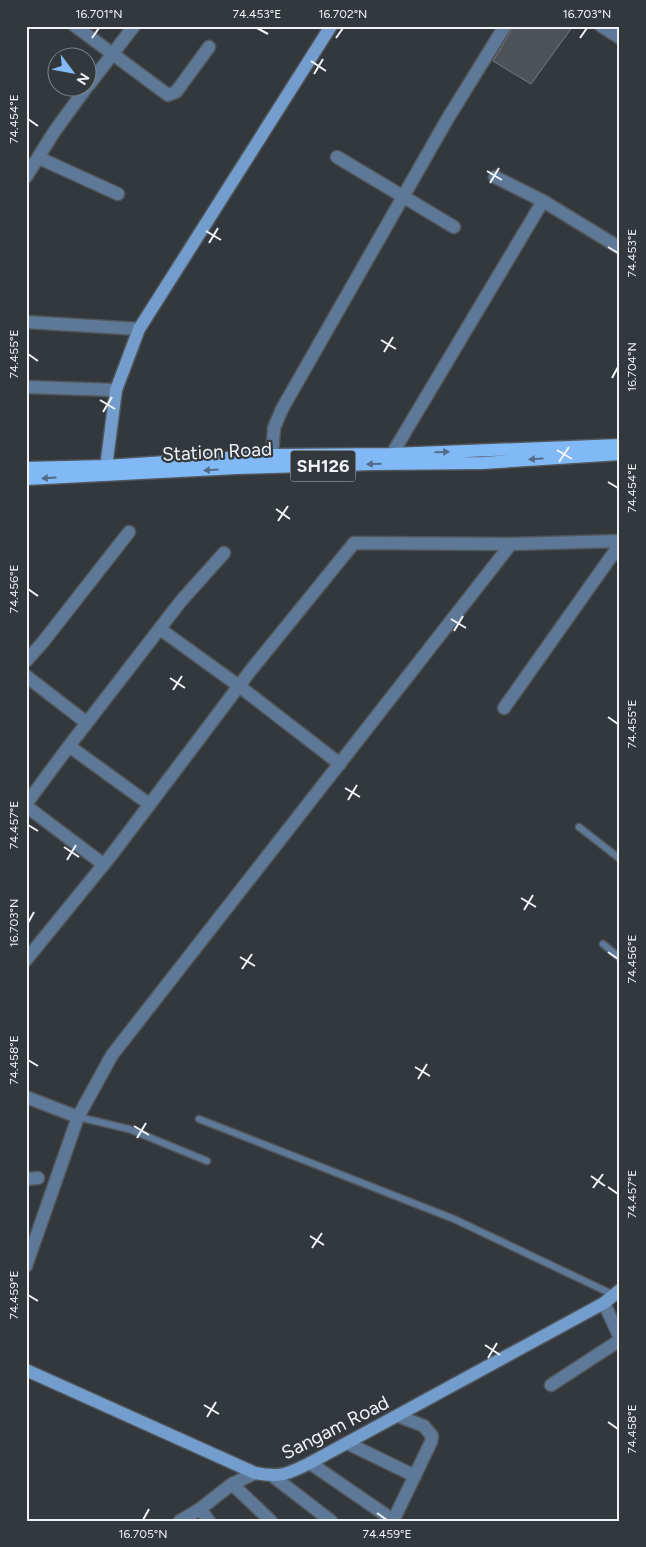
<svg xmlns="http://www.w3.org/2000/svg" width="646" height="1547" font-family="Figtree,sans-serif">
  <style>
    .building { fill: #4d5258; stroke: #757a80 }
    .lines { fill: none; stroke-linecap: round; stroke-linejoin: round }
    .lane-casing { stroke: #51565b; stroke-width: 9 }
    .street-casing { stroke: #51565b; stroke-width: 15 }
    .secondary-casing { stroke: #51565b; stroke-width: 15 }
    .primary-casing { stroke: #51565b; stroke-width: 15 }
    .lane { stroke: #5e7997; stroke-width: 6 }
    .street { stroke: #5e7997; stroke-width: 12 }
    .secondary { stroke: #729dcd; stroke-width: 12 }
    .primary { stroke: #81b9f7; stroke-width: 12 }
    .oneway { fill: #526c87 }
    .ticks { fill: none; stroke: #f0f3f7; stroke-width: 2 }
    .labels { text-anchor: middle; stroke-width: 4.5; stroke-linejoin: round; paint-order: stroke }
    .shield { fill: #33383d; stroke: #b7bbbf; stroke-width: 1 }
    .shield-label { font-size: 18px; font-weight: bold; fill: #f0f3f7 }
    .street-label { font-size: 19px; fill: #f0f3f7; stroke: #33383d }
    .neatline { fill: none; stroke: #f0f3f7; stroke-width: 2 }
    .ticks-label { font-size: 12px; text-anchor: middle; fill: #f0f3f7 }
  </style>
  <rect width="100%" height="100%" fill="#33383d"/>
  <path class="building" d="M 514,26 L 573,26 L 531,84 L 493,61 Z"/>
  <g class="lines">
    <g class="lane-casing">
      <path id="lane" d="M 579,827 L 620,859
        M 603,944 L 620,958
        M 78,1117 L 129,1129 L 207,1161
        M 199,1119 L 454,1219 L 614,1295"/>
    </g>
    <g class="street-casing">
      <path id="street" d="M 75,26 L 168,95 L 176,92 L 209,47
        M 601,26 L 620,38
        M 88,86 L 134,26
        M 337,157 L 454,227
        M 39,158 L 118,194
        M 26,177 L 54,132 L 86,88
        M 495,177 L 543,201 L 620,248
        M 26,322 L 139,329
        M 26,387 L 116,390
        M 392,454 L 543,201
        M 272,455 L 274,428 L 282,409 L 448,118 L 505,26
        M 160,629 L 239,686 L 340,764
        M 26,661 L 43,642 L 129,532
        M 26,676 L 87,723
        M 504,708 L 620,544
        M 69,746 L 149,804
        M 26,804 L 69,746 L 181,601 L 224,553
        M 26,806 L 103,864
        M 26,960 L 113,853 L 251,670 L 354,543 L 511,544 L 620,541
        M 26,1097 L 78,1117
        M 26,1179 L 38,1178
        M 26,1266 L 78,1117 L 112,1055 L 511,544
        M 604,1303 L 620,1338
        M 551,1385 L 620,1340
        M 347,1443 L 415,1476
        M 310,1463 L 393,1520
        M 274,1477 L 331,1521
        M 232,1484 L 271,1521
        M 200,1509 L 209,1521
        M 180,1521 L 200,1509 L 232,1484 L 255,1473
        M 393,1521 L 431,1442 L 432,1436 L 424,1426 L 398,1416"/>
    </g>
    <g class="secondary-casing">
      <path id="secondary" d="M 105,475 L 116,390 L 139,329 L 331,26
        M 26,1370 L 255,1473 C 280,1478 288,1474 310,1463 L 604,1303 L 620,1290"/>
    </g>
    <g class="primary-casing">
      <path id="primary" d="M 26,468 L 106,466 L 272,455 L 392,454 L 620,445
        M 26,479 L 237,468 L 374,464 L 483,463 L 620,454"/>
    </g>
    <use href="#lane" class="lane"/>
    <use href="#street" class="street"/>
    <use href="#secondary" class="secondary"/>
    <use href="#primary" class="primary"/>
  </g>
  <defs><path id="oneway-solid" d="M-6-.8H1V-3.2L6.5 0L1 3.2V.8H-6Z" transform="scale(1.25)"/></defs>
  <g class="oneway">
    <use href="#oneway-solid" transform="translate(442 452) rotate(-2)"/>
    <use href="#oneway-solid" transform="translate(536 459) rotate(176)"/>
    <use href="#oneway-solid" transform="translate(374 464) rotate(179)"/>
    <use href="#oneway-solid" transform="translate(211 470) rotate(177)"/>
    <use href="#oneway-solid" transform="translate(49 478) rotate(177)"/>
  </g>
  <path class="ticks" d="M 257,28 L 268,34M 92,38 L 99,28M 336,38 L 343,28M 580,38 L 587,28M 311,61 L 326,71M 314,74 L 323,59M 28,119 L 38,126M 487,171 L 502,180M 490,183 L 499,168M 206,231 L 221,240M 209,243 L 218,228M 608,247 L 618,253M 381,340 L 396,349M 384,352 L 393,337M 28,354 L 38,361M 612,378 L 618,367M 100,400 L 115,409M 103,412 L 112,397M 557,450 L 572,459M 559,462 L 569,447M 608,482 L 618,488M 276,509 L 290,519M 278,521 L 288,506M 28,589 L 38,596M 451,619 L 466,628M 454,631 L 463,616M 170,678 L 185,688M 173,690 L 182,676M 608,717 L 618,724M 345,788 L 360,797M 348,800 L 357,785M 28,825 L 38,831M 64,847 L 79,857M 67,860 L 76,845M 521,898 L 536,907M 524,910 L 533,895M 28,923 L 34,912M 608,952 L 618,959M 240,957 L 255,966M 242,969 L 252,954M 28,1060 L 38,1066M 415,1067 L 430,1076M 418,1079 L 427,1064M 134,1126 L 149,1135M 137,1138 L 146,1123M 591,1176 L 605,1186M 608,1187 L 618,1194M 593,1188 L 603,1174M 310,1236 L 324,1245M 312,1248 L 322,1233M 28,1295 L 38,1301M 485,1345 L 500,1355M 488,1358 L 497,1343M 204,1405 L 219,1414M 207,1417 L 216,1402M 608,1422 L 618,1429M 377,1513 L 387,1520M 143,1520 L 149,1509"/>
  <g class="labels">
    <rect class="shield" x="290.5" y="450.5" width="65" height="31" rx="4"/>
    <g class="shield-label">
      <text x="323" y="472">SH126</text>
    </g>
    <g class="street-label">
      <text transform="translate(217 451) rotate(-3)" y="7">Station Road</text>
      <text transform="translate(335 1427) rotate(-27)" y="7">Sangam Road</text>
    </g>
  </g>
  <rect width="646" height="1547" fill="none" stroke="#33383d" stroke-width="55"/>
  <g transform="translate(72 72) rotate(122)"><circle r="24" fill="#33383d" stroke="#7f8387"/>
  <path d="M0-4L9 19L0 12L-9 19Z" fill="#83bcfb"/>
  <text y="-8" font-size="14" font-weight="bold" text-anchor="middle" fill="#f0f3f7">N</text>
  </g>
  <rect x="28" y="28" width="590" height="1492" class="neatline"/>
  <g class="ticks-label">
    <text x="99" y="18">16.701°N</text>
    <text x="257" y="18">74.453°E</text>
    <text x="343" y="18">16.702°N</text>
    <text x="587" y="18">16.703°N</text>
    <text transform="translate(14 119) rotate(-90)" y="4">74.454°E</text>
    <text transform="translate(632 253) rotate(-90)" y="4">74.453°E</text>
    <text transform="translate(14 354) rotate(-90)" y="4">74.455°E</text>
    <text transform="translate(632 367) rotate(-90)" y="4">16.704°N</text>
    <text transform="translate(632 488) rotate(-90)" y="4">74.454°E</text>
    <text transform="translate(14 589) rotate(-90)" y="4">74.456°E</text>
    <text transform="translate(632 724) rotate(-90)" y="4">74.455°E</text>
    <text transform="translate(14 825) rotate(-90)" y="4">74.457°E</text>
    <text transform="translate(14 923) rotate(-90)" y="4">16.703°N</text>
    <text transform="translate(632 959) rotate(-90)" y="4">74.456°E</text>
    <text transform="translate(14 1060) rotate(-90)" y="4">74.458°E</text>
    <text transform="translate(632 1194) rotate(-90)" y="4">74.457°E</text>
    <text transform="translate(14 1295) rotate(-90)" y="4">74.459°E</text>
    <text transform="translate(632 1429) rotate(-90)" y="4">74.458°E</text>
    <text x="143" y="1538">16.705°N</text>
    <text x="387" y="1538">74.459°E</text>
  </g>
</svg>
